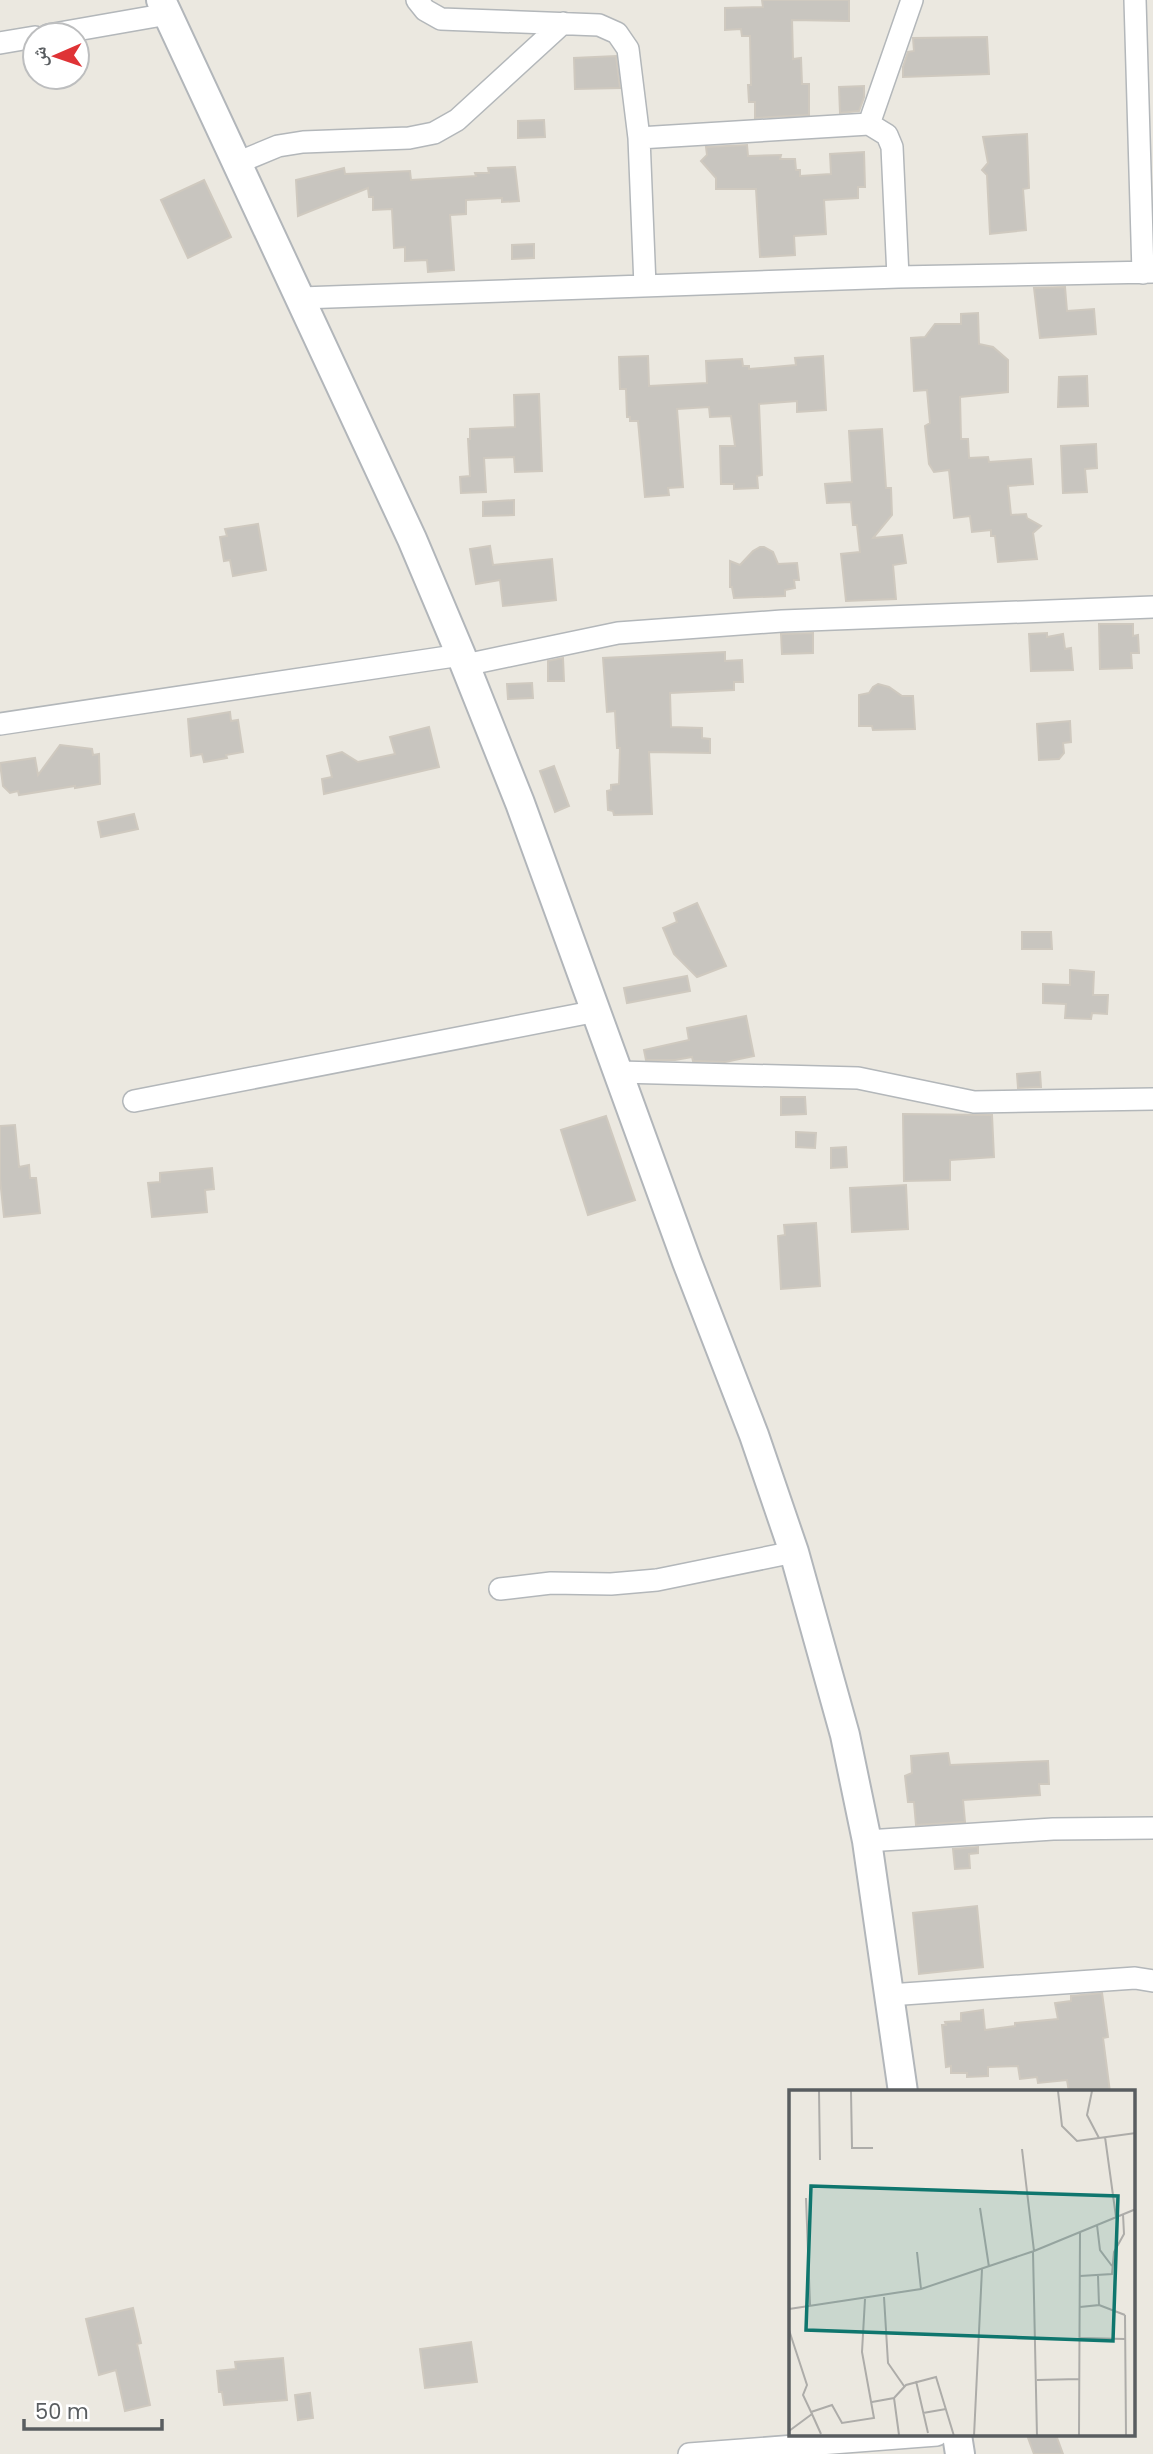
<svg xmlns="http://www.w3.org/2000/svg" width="1153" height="2454" font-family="Poppins,'Noto Naskh Arabic',sans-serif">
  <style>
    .building { fill: #c8c5bf; stroke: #cfc9bf; stroke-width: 2 }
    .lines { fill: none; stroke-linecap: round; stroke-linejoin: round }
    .street-casing { stroke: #b3b7ba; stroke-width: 24 }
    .secondary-casing { stroke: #b2b6ba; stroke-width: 32 }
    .street { stroke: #fff; stroke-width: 21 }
    .secondary { stroke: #fff; stroke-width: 28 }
    .inset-road { fill: none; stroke: #adaca9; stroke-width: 2 }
    .view { fill: #0f766e; fill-opacity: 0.15; stroke: #0f766e; stroke-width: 3.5 }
    .inset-edge { fill: none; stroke: #595d60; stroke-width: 3.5 }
  </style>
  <rect width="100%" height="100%" fill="#ebe8e0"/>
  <path class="building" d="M 762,0 L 849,0 L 849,21 L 792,20 L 793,59 L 801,58 L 802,84 L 809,84 L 809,115 L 755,118 L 755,102 L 749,102 L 748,85 L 751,85 L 750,36 L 742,36 L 741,29 L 725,30 L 725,8 L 763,7 Z
    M 987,37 L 989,74 L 903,77 L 903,67 L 908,52 L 914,51 L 913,38 Z
    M 616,56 L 620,88 L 575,89 L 574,58 Z
    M 864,86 L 864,97 L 859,111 L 840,113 L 839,87 Z
    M 544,120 L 545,137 L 518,138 L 518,121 Z
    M 1027,134 L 1029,188 L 1023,189 L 1026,230 L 990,234 L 987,175 L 982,170 L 988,163 L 983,137 Z
    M 747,145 L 748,156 L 781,155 L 780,159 L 795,159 L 796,170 L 800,170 L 800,176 L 831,174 L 830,154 L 864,152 L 865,187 L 858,187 L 858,198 L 824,200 L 826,234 L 794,236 L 795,255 L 760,257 L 756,189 L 716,189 L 716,178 L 701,161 L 707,155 L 706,147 Z
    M 515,167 L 519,201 L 502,202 L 502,198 L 466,200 L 466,214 L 450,215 L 454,270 L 428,272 L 427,260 L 405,261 L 405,247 L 394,248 L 392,209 L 373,210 L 373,197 L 369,197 L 368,188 L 298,216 L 296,180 L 344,168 L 345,174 L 410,171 L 411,180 L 476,176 L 475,173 L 489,173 L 488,168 Z
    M 204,180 L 231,237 L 188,258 L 161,200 Z
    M 534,244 L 534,258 L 512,259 L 512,245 Z
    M 1065,287 L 1067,311 L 1094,309 L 1096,334 L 1040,338 L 1034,288 Z
    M 978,313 L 979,344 L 993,347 L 1008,360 L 1008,392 L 960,397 L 961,439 L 968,439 L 969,458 L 988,457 L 989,462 L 1031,459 L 1033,484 L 1008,486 L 1011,515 L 1026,514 L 1027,518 L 1041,526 L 1033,533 L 1037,559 L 998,562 L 995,536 L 991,536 L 991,530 L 972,532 L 970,516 L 954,518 L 949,470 L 934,472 L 929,464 L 925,426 L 930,423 L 927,390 L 914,391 L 911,338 L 925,337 L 935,324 L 961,324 L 961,314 Z
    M 648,356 L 649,386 L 707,383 L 706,361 L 742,359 L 743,366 L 749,366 L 749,369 L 796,365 L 795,358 L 823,356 L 826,410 L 797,412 L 797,401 L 759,404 L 762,475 L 757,476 L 758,488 L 734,489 L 734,484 L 721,484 L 720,446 L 735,446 L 731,416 L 710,417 L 709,407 L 677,409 L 683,487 L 668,488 L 669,495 L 645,497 L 638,421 L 630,421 L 630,417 L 627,417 L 626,389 L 620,389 L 619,357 Z
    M 1087,376 L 1088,406 L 1058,407 L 1059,377 Z
    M 539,394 L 542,471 L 515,472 L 514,457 L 484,458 L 486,492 L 461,493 L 460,477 L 470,476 L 468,439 L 470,439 L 470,429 L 515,427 L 514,395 Z
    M 882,429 L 886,488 L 891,488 L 892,515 L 873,538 L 902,535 L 906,563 L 893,565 L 896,599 L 846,601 L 841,554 L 860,552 L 857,525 L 853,525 L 851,502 L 827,503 L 825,484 L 852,482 L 849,431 Z
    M 1096,444 L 1097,468 L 1085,469 L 1087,492 L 1063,493 L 1061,446 Z
    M 514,500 L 514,515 L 483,516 L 483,502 Z
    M 258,524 L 266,570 L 233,576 L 230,560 L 224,561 L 220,537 L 227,536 L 225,529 Z
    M 490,546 L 493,565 L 552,559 L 556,600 L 503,606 L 500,580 L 476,584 L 470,549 Z
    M 760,547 L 764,547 L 773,552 L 778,564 L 797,563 L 799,580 L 794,580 L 795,588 L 785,590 L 785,596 L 734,598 L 732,587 L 730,587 L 730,561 L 740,565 L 753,551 Z
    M 1099,624 L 1133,624 L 1133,636 L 1138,635 L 1139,653 L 1131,653 L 1132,668 L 1100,669 Z
    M 813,633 L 813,653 L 782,654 L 781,634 Z
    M 1047,633 L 1047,637 L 1063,634 L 1065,649 L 1071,648 L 1073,670 L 1031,671 L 1029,634 Z
    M 725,652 L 725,661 L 742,660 L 743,682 L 734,682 L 734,690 L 670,693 L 671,727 L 702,728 L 702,738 L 710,739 L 710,753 L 649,752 L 652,814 L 614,815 L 613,811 L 608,810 L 607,791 L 611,790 L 611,785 L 619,784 L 620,748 L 617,748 L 615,711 L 607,712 L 603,658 Z
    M 563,658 L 564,681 L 548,681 L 548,661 Z
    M 532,683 L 533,698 L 508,699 L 507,684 Z
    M 878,684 L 889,687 L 902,696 L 913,696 L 915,729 L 873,730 L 872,726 L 859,726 L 859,695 L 869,693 L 873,687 Z
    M 230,712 L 231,721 L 238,720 L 243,752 L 226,755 L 227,758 L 204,762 L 202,754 L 191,756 L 188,719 Z
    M 1070,721 L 1071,742 L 1063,743 L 1064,753 L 1059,759 L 1039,760 L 1037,724 Z
    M 429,727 L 439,767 L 324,794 L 322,779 L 332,777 L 327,756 L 342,752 L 358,762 L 395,754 L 390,737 Z
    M 60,745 L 92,749 L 93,755 L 99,754 L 100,784 L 75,788 L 75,786 L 19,795 L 18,791 L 10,793 L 3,786 L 0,763 L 35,758 L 38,775 Z
    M 554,766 L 569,806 L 555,812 L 540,771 Z
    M 134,814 L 138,829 L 101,837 L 98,822 Z
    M 697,903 L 726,966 L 697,977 L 674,954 L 663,928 L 677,922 L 674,913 Z
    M 1022,932 L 1051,932 L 1052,949 L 1022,949 Z
    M 1070,970 L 1094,972 L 1093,995 L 1108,995 L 1107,1014 L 1092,1013 L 1091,1019 L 1065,1018 L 1066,1004 L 1043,1003 L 1043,984 L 1070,985 Z
    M 687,976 L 690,991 L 627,1003 L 624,988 Z
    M 746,1016 L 754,1056 L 725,1062 L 693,1061 L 692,1057 L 675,1060 L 646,1060 L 644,1050 L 689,1040 L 687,1028 Z
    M 1040,1072 L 1041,1087 L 1018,1088 L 1017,1074 Z
    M 781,1097 L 805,1097 L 806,1114 L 781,1115 Z
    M 903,1114 L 992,1115 L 994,1157 L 950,1160 L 950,1180 L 904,1181 Z
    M 606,1116 L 635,1200 L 588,1215 L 561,1130 Z
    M 15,1125 L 19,1167 L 29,1165 L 30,1178 L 36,1178 L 40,1213 L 4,1217 L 0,1179 L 0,1126 Z
    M 796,1132 L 816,1133 L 815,1148 L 796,1147 Z
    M 846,1147 L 847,1167 L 831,1168 L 831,1148 Z
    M 212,1168 L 214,1189 L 205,1190 L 207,1212 L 152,1217 L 148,1183 L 160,1182 L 160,1173 Z
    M 906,1185 L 908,1229 L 852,1232 L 850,1188 Z
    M 816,1223 L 820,1286 L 781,1289 L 778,1236 L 785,1235 L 784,1225 Z
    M 948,1753 L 950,1765 L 1048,1761 L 1049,1784 L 1039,1784 L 1040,1795 L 963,1800 L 965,1822 L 916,1825 L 914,1802 L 908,1802 L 905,1776 L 912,1773 L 911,1756 Z
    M 978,1847 L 978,1853 L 969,1854 L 970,1868 L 955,1869 L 953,1849 Z
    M 977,1906 L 983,1967 L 919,1974 L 913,1913 Z
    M 1102,1993 L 1108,2037 L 1103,2038 L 1110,2092 L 1069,2092 L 1067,2080 L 1038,2083 L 1037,2077 L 1020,2079 L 1018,2066 L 988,2067 L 988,2076 L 967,2077 L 967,2073 L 951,2073 L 951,2066 L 946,2067 L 942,2025 L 946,2025 L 945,2022 L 961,2021 L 961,2013 L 983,2010 L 985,2030 L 1015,2026 L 1015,2023 L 1058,2019 L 1055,2003 L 1071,2001 L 1071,1996 Z
    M 133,2308 L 141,2343 L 137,2344 L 150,2405 L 125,2411 L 116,2370 L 99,2375 L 86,2319 Z
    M 471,2342 L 477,2382 L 425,2388 L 420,2349 Z
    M 283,2358 L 287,2400 L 224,2405 L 222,2392 L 219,2392 L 217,2371 L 236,2369 L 235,2362 Z
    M 310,2393 L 313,2418 L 298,2420 L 295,2395 Z
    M 1027,2435 L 1056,2435 L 1063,2454 L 1034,2454 Z"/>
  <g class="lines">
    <g class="street-casing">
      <path id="street" d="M 417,0 L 425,10 L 441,19 L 599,25 L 617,33 L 628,49 L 639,138 L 645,286
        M 1135,0 L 1143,273
        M 48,35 L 168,14
        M 0,43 L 35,37
        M 869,124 L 912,0
        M 639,138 L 869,124 L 887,135 L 892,147 L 898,277
        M 237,163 L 278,146 L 303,142 L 409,138 L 434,133 L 457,120 L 563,23
        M 301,298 L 898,277 L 1153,272
        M 465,665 L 618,633 L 782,621 L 1153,607
        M 0,724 L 461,655
        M 619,1072 L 858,1078 L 974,1102 L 1153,1099
        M 134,1101 L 597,1011
        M 500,1589 L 551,1583 L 611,1584 L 657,1580 L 794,1552
        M 867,1841 L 1053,1829 L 1153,1828
        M 889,1995 L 1135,1978 L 1153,1981
        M 689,2454 L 937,2435"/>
    </g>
    <g class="secondary-casing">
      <path id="secondary" d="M 161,0 L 412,539 L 461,655 L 520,803 L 687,1262 L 754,1435 L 794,1552 L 845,1735 L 867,1841 L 903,2092
        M 957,2435 L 960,2454"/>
    </g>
    <use href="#street" class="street"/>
    <use href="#secondary" class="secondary"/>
  </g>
  <g transform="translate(789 2090)">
    <rect width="346" height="346" fill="#ebe8e0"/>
    <path class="inset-road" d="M 30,1 L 31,70M 62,1 L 63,58 L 84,58M 269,1 L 273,36 L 288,51 L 347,43M 303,1 L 298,25 L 310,48M 316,47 L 327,127M 233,59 L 245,161M 17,108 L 21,215M 191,118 L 200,177M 308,135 L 311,160 L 323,176M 128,162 L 132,199M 244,162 L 248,346M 291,186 L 323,184 L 325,162 L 335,144 L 334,124M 95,207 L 99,273 L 115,296M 310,215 L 336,225M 291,217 L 310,215 L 309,186M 0,219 L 132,199 L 245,161 L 347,119M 336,225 L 337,346M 0,240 L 18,295 L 14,305 L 23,324 L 0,341M 290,248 L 336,249M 248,290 L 290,289M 127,291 L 139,343M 105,308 L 110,345M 83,312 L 105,308 L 117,295 L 147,287 L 165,346M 22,322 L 43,315 L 53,333 L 85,328 L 73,262 L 76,209M 134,323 L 157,319M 23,324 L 32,344M 185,346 L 193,179M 290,346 L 291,143"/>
    <path class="view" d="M 22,96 L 329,106 L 324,251 L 17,240 Z"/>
    <rect width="346" height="346" class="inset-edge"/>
  </g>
  <g transform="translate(56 56) rotate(268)"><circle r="33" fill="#ffffff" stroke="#bdbebf" stroke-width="2"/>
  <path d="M0-5L12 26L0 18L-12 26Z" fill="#df3336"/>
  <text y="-10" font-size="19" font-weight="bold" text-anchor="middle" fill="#595d60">ش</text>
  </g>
  <path d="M24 2419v10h138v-10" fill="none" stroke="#595d60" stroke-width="3.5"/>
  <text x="35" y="2419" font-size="21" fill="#595d60" stroke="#ffffff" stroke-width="5" paint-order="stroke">50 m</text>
</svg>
